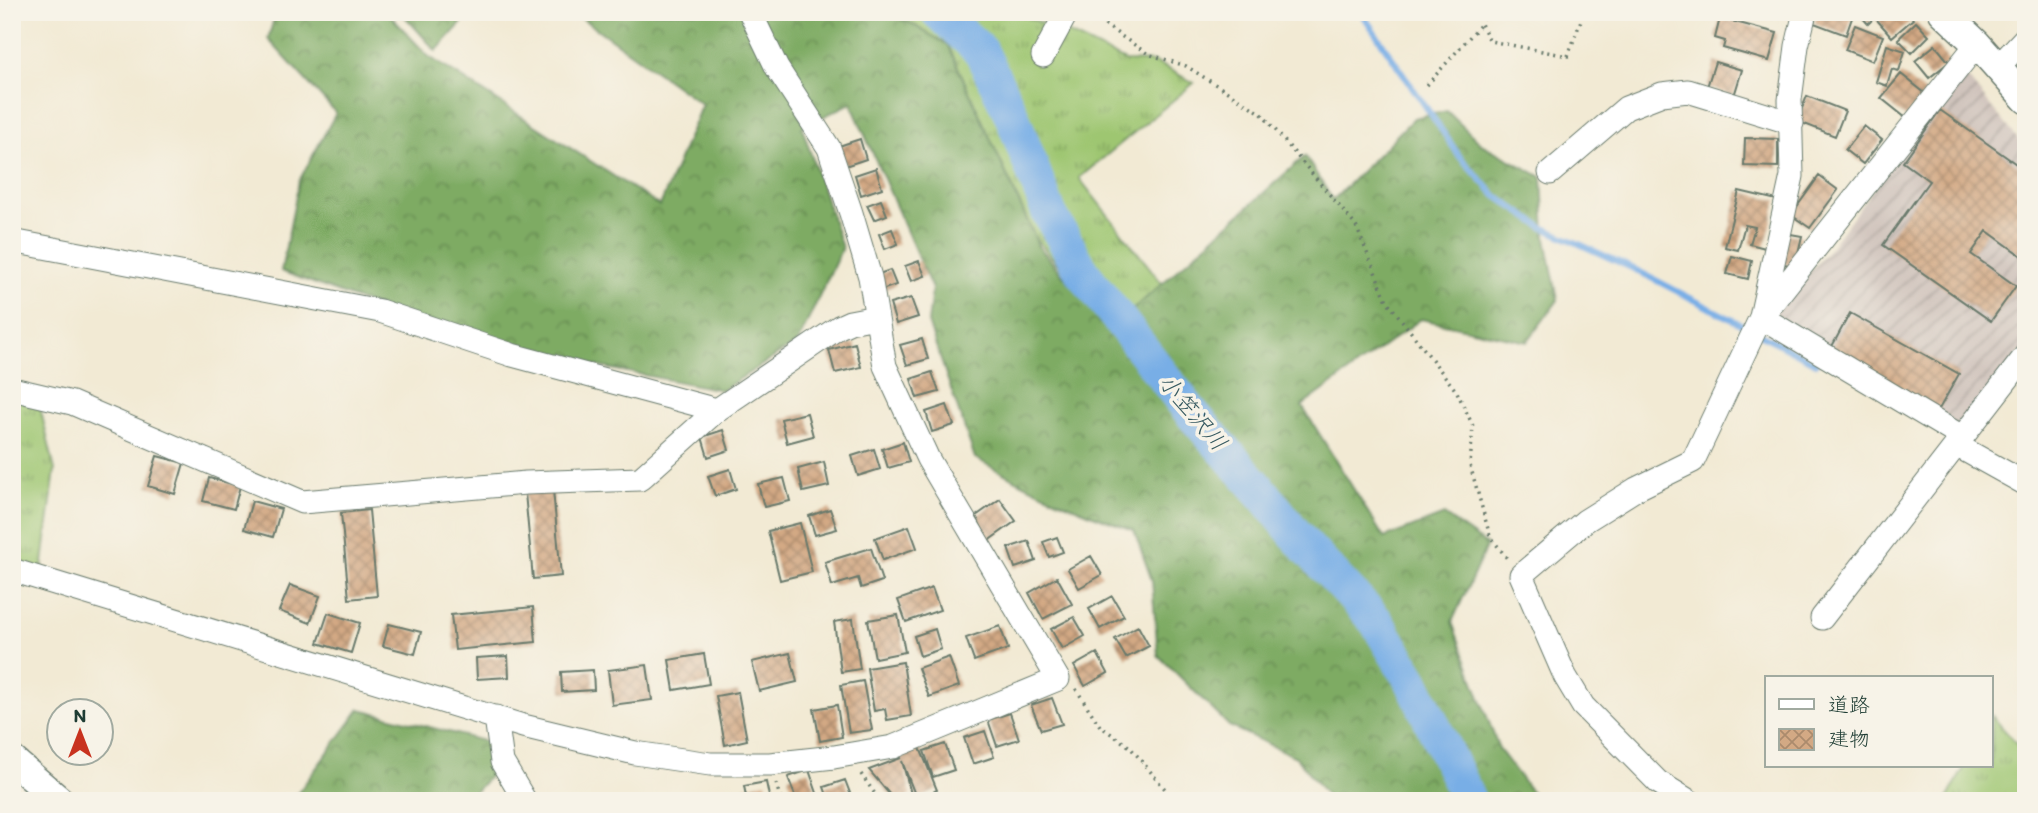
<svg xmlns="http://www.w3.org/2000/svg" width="2038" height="813" font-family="Itim,'Klee One',sans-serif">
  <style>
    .industrial { fill: url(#industrial-furrows) }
    .grass { fill: url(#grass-tufts); stroke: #5e8252; stroke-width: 2 }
    .forest { fill: url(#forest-crowns); stroke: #4e744c; stroke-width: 2 }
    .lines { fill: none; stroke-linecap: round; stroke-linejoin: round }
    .stream { stroke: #78aee6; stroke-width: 6 }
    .river { stroke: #78aee6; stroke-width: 35 }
    .building { fill: url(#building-cross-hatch) }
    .minor-casing { stroke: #697a6c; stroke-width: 25 }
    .tertiary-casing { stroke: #697a6c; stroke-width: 31 }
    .path { stroke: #697a6c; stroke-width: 3.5; stroke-dasharray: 2 5; stroke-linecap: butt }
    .minor { stroke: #fff; stroke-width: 23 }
    .tertiary { stroke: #fff; stroke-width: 28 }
    .labels { text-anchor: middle; stroke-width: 7; stroke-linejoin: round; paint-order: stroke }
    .water-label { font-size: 23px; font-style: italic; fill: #355960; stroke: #f7f3e8 }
  </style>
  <defs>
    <pattern id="industrial-furrows" width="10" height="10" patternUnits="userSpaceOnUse" patternTransform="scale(1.75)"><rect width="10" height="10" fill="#cec1ba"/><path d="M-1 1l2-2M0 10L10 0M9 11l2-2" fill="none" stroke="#a79e98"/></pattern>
    <pattern id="grass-tufts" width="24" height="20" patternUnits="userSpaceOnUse" patternTransform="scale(1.75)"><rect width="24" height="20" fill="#9ec671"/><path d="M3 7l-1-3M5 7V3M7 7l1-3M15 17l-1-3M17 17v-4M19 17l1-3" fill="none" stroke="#80a25e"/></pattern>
    <pattern id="forest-crowns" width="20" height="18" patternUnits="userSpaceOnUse" patternTransform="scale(1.75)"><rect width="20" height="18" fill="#7eab63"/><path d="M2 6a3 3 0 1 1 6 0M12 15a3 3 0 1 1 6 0" fill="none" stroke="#678c52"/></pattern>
    <pattern id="building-cross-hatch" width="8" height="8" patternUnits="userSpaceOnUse" patternTransform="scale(1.75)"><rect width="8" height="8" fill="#d3a984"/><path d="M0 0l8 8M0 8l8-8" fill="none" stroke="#ab8b6d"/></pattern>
  </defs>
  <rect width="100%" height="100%" fill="#f7f3e8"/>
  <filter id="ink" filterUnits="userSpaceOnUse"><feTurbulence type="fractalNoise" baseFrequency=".0143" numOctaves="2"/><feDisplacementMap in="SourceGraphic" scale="14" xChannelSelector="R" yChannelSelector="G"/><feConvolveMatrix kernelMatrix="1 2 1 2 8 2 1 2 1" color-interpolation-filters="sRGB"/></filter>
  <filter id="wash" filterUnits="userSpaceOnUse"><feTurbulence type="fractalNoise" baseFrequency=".00686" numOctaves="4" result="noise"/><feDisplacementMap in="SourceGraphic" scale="28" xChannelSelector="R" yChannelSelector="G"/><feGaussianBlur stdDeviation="1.57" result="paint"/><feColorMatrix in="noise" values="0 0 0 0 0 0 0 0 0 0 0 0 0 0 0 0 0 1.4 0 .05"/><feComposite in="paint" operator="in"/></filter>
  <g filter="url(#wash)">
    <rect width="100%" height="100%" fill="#f2ead4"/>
    <path class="industrial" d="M 1961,70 L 2026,149 L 2026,345 L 1961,430 L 1768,320 L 1827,252 Z"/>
    <path class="grass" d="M 892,12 L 1014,12 L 1069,34 L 1125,61 L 1155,62 L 1194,83 L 1079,178 L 1261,409 L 1498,801 L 1035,237 L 948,45 Z
      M 12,397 L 39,403 L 55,470 L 41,578 L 12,567 Z
      M 1992,716 L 2026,755 L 2026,801 L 1946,801 L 1965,766 L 1991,766 Z"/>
    <path class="forest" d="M 276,12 L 387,12 L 428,56 L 660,206 L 702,104 L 573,12 L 890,12 L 948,45 L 1039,247 L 1110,330 L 1305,156 L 1333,200 L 1414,118 L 1447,111 L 1481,144 L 1542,177 L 1545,234 L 1558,300 L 1527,342 L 1421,319 L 1302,406 L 1384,538 L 1444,515 L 1487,545 L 1452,622 L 1499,749 L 1538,801 L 1331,801 L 1296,757 L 1229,726 L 1158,655 L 1152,581 L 1134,530 C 1075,510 1029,488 975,458 L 928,323 L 932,289 L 851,103 L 802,127 L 842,248 L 798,342 L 722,390 L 475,343 L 281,271 L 299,181 L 336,113 L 268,39 Z
      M 401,12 L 472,12 L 436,51 Z
      M 360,709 L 499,745 L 502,762 L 467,801 L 292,801 Z"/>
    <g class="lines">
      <path class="stream" d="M 1361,12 L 1460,157 L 1496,196 L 1542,227 L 1636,270 L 1816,363"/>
      <path class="river" d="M 938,12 L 981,51 L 1012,116 L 1049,213 L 1083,273 L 1194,416 L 1266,497 L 1300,540 L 1376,621 L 1412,681 L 1469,801"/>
    </g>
    <g id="blocks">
      <path class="building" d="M 1749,12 L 1767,12 L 1765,17 Z
        M 1818,12 L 1854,12 L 1846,35 L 1814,23 Z
        M 1867,12 L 1880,12 L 1868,24 L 1862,17 Z
        M 1886,12 L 1908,12 L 1913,19 L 1892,37 L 1877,20 Z
        M 1720,18 L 1777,33 L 1769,61 L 1723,48 L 1725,41 L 1715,38 Z
        M 1916,22 L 1929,36 L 1912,53 L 1898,39 Z
        M 1855,25 L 1883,36 L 1873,61 L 1845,50 Z
        M 1887,45 L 1905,51 L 1899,71 L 1892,69 L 1887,86 L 1876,82 Z
        M 1935,45 L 1949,62 L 1929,78 L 1915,61 Z
        M 1715,62 L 1742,70 L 1734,96 L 1707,87 Z
        M 1901,74 L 1926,94 L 1906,118 L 1881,98 Z
        M 1807,96 L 1845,111 L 1835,136 L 1797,121 Z
        M 1940,110 L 2026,171 L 2026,259 L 1987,231 L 1971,254 L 2016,286 L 1991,321 L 1883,245 L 1929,181 L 1903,162 Z
        M 1864,126 L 1882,140 L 1863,164 L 1845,150 Z
        M 1745,138 L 1778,139 L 1778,167 L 1744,166 Z
        M 860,139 L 866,159 L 845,166 L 839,146 Z
        M 876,168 L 882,188 L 861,195 L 855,175 Z
        M 1819,176 L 1838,190 L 1810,228 L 1791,215 Z
        M 1739,191 L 1777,200 L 1765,248 L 1750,244 L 1755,227 L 1745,225 L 1738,250 L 1725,247 Z
        M 881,200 L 887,215 L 874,220 L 867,205 Z
        M 892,229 L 898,244 L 885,249 L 879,234 Z
        M 1785,233 L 1802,236 L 1795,266 L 1778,263 Z
        M 1732,256 L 1752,261 L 1748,279 L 1727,274 Z
        M 919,261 L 925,276 L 911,281 L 905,266 Z
        M 890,270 L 896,285 L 882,290 L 876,275 Z
        M 911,298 L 918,317 L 896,324 L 890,304 Z
        M 1850,313 L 1959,374 L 1938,411 L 1830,350 Z
        M 922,339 L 928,359 L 907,365 L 900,345 Z
        M 855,343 L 861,367 L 835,373 L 829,350 Z
        M 932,372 L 939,392 L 917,398 L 911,379 Z
        M 947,405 L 954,425 L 932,432 L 926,412 Z
        M 807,413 L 813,436 L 787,443 L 781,419 Z
        M 723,430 L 729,450 L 708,457 L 702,437 Z
        M 903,442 L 909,462 L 888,468 L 882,449 Z
        M 874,449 L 880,469 L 858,476 L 852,456 Z
        M 157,456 L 184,463 L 175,494 L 148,486 Z
        M 824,462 L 829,486 L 803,492 L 798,469 Z
        M 730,469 L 736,489 L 715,496 L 708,476 Z
        M 209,478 L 240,486 L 234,509 L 203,501 Z
        M 784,478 L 790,501 L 764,507 L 758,484 Z
        M 553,490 L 561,576 L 533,579 L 525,493 Z
        M 1000,499 L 1016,521 L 988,541 L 976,516 Z
        M 252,501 L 281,509 L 273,537 L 244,529 Z
        M 830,509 L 837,529 L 815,535 L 809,516 Z
        M 369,510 L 377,596 L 349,599 L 341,513 Z
        M 800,523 L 812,572 L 780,580 L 768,531 Z
        M 909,526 L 917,548 L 883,560 L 875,538 Z
        M 1057,537 L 1063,552 L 1049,557 L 1043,542 Z
        M 1029,541 L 1036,561 L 1015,568 L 1008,548 Z
        M 871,548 L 882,581 L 861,588 L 858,578 L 832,586 L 825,562 Z
        M 1091,556 L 1102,575 L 1079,588 L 1068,569 Z
        M 1057,577 L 1072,604 L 1043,619 L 1029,593 Z
        M 290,585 L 320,596 L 310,623 L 279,611 Z
        M 932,588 L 940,610 L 906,622 L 898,600 Z
        M 1112,596 L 1124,616 L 1100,629 L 1089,609 Z
        M 533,607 L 536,642 L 455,650 L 451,615 Z
        M 328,613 L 360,623 L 351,653 L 318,643 Z
        M 898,615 L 905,652 L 875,658 L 868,620 Z
        M 1074,617 L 1085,636 L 1062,649 L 1051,629 Z
        M 853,619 L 860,669 L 841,672 L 834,622 Z
        M 389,624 L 421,632 L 415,654 L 383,646 Z
        M 1000,626 L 1008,649 L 974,661 L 966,638 Z
        M 1138,626 L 1149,646 L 1126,658 L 1115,639 Z
        M 935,629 L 941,649 L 920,656 L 914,636 Z
        M 790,653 L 797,682 L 759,691 L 752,662 Z
        M 1097,653 L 1108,673 L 1085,686 L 1074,666 Z
        M 704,654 L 709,684 L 674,690 L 669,660 Z
        M 508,656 L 509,677 L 477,679 L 476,658 Z
        M 949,657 L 959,686 L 929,697 L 918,668 Z
        M 903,662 L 911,716 L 887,720 L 885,709 L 874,711 L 867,668 Z
        M 647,665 L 652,700 L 612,705 L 608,670 Z
        M 593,670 L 594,690 L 562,692 L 561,672 Z
        M 863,681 L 872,730 L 849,733 L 841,685 Z
        M 738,692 L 747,740 L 725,745 L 716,696 Z
        M 1052,698 L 1062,724 L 1041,730 L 1031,705 Z
        M 837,705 L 842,737 L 820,741 L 814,709 Z
        M 1010,713 L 1019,739 L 997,746 L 988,720 Z
        M 985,731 L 994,757 L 973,764 L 964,738 Z
        M 945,744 L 954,770 L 933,777 L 924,751 Z
        M 920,748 L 937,790 L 917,800 L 902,761 L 911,794 L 903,801 L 895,801 L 869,770 L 901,758 L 899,755 Z
        M 809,770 L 818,796 L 797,801 L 788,777 Z
        M 845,780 L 853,801 L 829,801 L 824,787 Z
        M 766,782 L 770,801 L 747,801 L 744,786 Z"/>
    </g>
  </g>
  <g filter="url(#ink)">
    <use href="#blocks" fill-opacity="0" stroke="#697a6c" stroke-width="2"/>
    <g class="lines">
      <g class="minor-casing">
        <path id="minor" d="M 1043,56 L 1067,12
          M 1998,67 L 2026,37
          M 1550,173 L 1626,108 L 1662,94 L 1688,91 L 1792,123
          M 12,241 L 380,311 L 512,355 L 717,410
          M 12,389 L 72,403 L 302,502 L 526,483 L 640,479 L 717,410 L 839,327 L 850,322 L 876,317
          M 1962,437 L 1761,317 L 1977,44
          M 1956,445 L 2026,484
          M 12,570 L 523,726 L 635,753 L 710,764 L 770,764 L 834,757 L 893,747 L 1058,679 L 928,459 L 885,366 L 870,277 L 851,213 L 829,148 L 777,68 L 750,12
          M 1822,618 L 2026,355
          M 496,717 L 502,762 L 525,801
          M 1689,801 L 1658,782 L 1583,706 L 1565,676 L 1521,575 L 1585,521 L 1636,489 L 1693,461 L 1761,317 L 1792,176 L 1790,100 L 1797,46 L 1805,12"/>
      </g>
      <g class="tertiary-casing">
        <path id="tertiary" d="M 1943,12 L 1977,44 L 2026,99
          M 12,760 L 60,801"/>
      </g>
      <path class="path" d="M 1487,12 L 1481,24 L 1490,41 L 1568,56 L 1584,12
        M 1087,13 L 1148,54 L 1186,66 L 1261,113 L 1356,226 L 1387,301 L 1457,392 L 1473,426 L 1470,465 L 1490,536 L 1509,561
        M 1427,85 L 1481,24
        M 1076,689 L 1100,726 L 1130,747 L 1175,801
        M 861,774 L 880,801
        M 776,783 L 781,801"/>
      <use href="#minor" class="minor"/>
      <use href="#tertiary" class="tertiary"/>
    </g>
  </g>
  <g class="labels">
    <g class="water-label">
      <text transform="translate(1193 412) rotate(50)" y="8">小笠沢川</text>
    </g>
  </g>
  <rect width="2038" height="813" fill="none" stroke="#f7f3e8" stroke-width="42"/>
  <rect x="1765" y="676" width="228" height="91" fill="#f7f3e8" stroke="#a1aaa0" stroke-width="2"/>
  <rect x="1779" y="699" width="35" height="10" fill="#ffffff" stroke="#a1aaa0" stroke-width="2"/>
  <text x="1828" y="712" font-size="21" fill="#1f3d34">道路</text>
  <rect x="1779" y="729" width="35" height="21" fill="url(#building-cross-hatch)" stroke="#a1aaa0" stroke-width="2"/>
  <text x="1828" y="746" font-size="21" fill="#1f3d34">建物</text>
  <g transform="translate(80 732)"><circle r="33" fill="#f7f3e8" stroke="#a1aaa0" stroke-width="2"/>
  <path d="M0-5L12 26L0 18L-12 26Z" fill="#c8321e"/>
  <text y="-10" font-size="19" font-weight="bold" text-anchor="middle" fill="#1f3d34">N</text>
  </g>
</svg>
